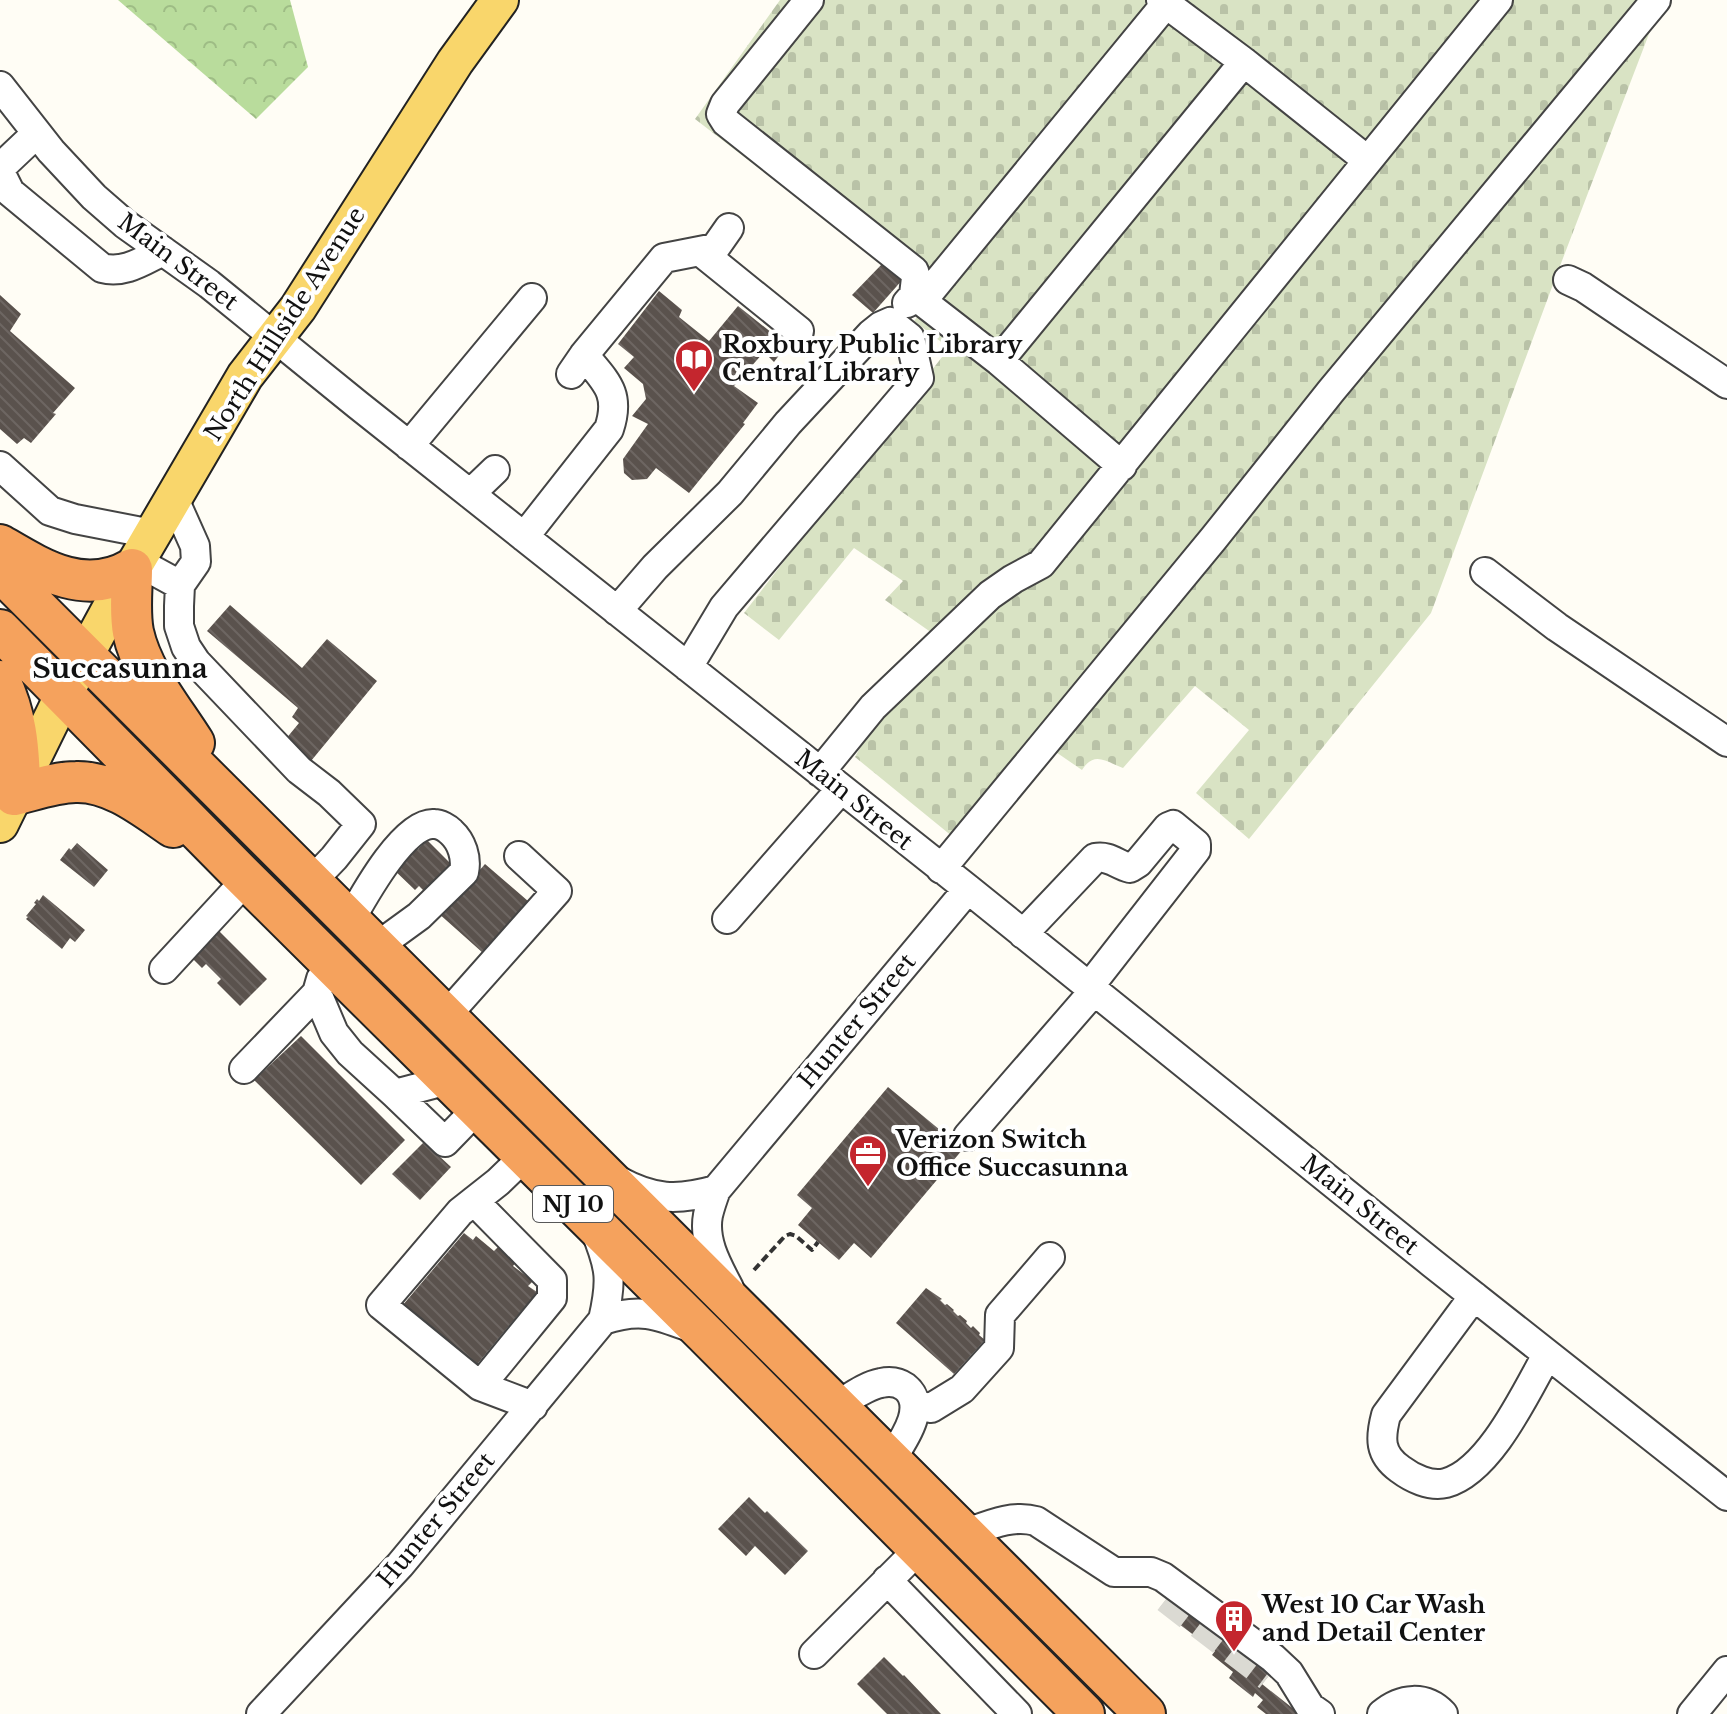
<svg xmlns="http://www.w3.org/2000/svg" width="1727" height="1714" font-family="'Libre Baskerville',serif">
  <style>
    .grass { fill: url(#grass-tufts) }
    .forest { fill: url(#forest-crowns) }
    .cemetery { fill: url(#cemetery-stones) }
    .building { fill: url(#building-back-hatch) }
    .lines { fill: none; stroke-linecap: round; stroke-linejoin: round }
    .minor-tunnel { stroke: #dbdad3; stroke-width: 28; stroke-dasharray: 28 14; stroke-linecap: butt }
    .minor-casing { stroke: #444; stroke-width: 32 }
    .major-casing { stroke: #222; stroke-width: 40 }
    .highway-casing { stroke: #222; stroke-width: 44 }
    .path { stroke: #333; stroke-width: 4; stroke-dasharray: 8 4; stroke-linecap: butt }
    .minor { stroke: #fff; stroke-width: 28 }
    .major { stroke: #f9d66b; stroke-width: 36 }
    .highway { stroke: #f5a25d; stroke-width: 40 }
    .labels { text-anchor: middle; stroke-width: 8; stroke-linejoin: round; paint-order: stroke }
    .shield { fill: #fff; stroke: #585858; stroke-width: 2 }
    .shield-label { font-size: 22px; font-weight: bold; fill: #111 }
    .street-label { font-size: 24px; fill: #111; stroke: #fff }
    .poi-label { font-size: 24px; font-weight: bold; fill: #111; stroke: #fff; text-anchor: start }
    .quarter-label { font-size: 28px; font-weight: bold; fill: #111; stroke: #fff }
  </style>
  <defs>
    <pattern id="grass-tufts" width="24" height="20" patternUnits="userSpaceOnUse" patternTransform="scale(2)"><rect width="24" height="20" fill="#d5ebbd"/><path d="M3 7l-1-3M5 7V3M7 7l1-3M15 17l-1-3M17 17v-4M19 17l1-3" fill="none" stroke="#b6c8a1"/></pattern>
    <pattern id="forest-crowns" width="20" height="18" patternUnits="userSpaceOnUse" patternTransform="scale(2)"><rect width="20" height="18" fill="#b9dc9c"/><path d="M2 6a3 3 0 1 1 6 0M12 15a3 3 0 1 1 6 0" fill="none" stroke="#9ebc85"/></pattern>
    <pattern id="cemetery-stones" width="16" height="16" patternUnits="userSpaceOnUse" patternTransform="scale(2)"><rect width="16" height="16" fill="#d9e3c4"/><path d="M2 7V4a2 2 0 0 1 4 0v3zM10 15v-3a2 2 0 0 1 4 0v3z" fill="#b9c2a7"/></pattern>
    <pattern id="building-back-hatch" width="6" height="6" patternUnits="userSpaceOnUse" patternTransform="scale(2)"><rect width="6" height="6" fill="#5a524d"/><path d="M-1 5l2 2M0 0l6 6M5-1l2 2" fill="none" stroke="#6d6662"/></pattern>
  </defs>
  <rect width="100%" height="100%" fill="#fffdf5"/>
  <path class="grass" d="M 333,938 L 376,968 L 637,1226 L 625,1237 Z"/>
  <path class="forest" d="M 118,0 L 290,0 L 308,67 L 256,119 Z"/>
  <path class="cemetery" d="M 780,0 L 1662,0 L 1555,279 L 1431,613 L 1249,839 L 1196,793 L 1249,730 L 1195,686 L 1123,768 C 1105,761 1094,751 1082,770 L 1050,748 L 969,850 L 855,757 L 881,710 L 942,640 L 885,600 L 903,581 L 854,548 L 779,640 L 744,613 L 949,348 L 914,321 L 931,301 L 695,119 Z"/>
  <path class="building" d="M 883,263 L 904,278 L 873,313 L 852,295 Z
    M 659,291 L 682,310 L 679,317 L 709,341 L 738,306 L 787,345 L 774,362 L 764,352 L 734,386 L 758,403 L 743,423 L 745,424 L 689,493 L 656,468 L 647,479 L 632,480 L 624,473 L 623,459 L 648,424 L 632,416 L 646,399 L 643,384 L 624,368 L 634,357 L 618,344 Z
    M 0,295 L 21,314 L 10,331 L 75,388 L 53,413 L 56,414 L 31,443 L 24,438 L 17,444 L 0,429 Z
    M 230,605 L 302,668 L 327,639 L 377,681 L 311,761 L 285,740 L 299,723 L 292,717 L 298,708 L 207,631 Z
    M 427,840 L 456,869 L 429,896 L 419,886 L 415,890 L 391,867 L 413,845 L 418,849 Z
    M 77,843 L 108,870 L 94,887 L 60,860 L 69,848 L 71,850 Z
    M 485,864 L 528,901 L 483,953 L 437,912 L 465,887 Z
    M 43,895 L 85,930 L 75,942 L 70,938 L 62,949 L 26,919 L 28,917 L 26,916 L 36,904 L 34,903 L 37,899 L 39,901 Z
    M 217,929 L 267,979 L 240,1006 L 217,983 L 221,979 L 206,964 L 202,968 L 190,956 Z
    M 301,1036 L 405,1140 L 361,1185 L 254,1080 Z
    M 888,1087 L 963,1149 L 871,1258 L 854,1243 L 839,1260 L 798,1225 L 812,1208 L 797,1195 Z
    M 424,1142 L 451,1167 L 420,1200 L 392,1174 Z
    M 464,1233 L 473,1240 L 476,1236 L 494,1251 L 498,1247 L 516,1262 L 513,1266 L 533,1281 L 528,1286 L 537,1292 L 474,1368 L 402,1306 Z
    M 926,1288 L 942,1299 L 940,1300 L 945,1305 L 947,1304 L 954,1310 L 953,1311 L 958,1316 L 960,1315 L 967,1321 L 966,1323 L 971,1328 L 973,1326 L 980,1333 L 979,1335 L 985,1340 L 954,1374 L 896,1323 Z
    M 749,1497 L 765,1513 L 767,1511 L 808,1551 L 785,1575 L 755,1546 L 746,1556 L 718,1529 Z
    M 1173,1591 L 1274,1669 L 1262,1684 L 1300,1714 L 1266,1714 L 1257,1707 L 1263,1700 L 1255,1693 L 1253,1697 L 1229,1678 L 1233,1672 L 1212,1655 L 1215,1651 L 1159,1609 Z
    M 884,1657 L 903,1676 L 904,1675 L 941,1714 L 887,1714 L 857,1684 Z"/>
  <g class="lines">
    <path class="minor-tunnel" d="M 1166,1599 L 1268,1677"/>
    <g class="minor-casing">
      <path id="minor" d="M 809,0 L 725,104 L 721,114 L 726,122 L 914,271 L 916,278 L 914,295 L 999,361 L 1122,466
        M 1161,0 L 1244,62 L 1367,160
        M 0,86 L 51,151 L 94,197 L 125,224 L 209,284 L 358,405 L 968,889 L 1432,1263 L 1727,1496
        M 0,168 L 37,133
        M 0,172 L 10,192 L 102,268 C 125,274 144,260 163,251
        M 700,251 L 799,331
        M 1568,280 L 1583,287 L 1727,384
        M 907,303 L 914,295 L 931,290 L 1169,0
        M 999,361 L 1244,62
        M 571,374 L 584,355 L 664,258 L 715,248 L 729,228
        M 409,446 L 532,298
        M 0,466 L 50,511 L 75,519 L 152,534
        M 470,494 L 495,470
        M 174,499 L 195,546 L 196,562 L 180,585 L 179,606 L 179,626 L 186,647 L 196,662 L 299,770 L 329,793 L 361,824 L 334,858 L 310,883
        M 524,537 L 609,429 C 621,393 606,382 584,355
        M 136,561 L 180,585
        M 1485,572 L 1557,627 L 1727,742
        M 617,611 L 655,567 L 730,493 L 788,423 L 871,334 L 881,326 L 890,322 L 910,338 L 919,378 L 724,607 L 688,667
        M 820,772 L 873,707 L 990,595 L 1013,579 L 1041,564 L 1498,0
        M 941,869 L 1214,538 L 1331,391 L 1656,0
        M 727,919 L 841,789
        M 349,922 C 362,899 404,821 434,824 C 440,824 447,828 451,832 C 462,842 467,858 464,872 L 419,916 L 375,948
        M 1023,934 L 1095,858 C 1109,855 1117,865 1130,868 L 1138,863 L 1168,827 L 1173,825 L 1196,844 L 1196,850 L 1089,987
        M 164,969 L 247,879
        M 317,993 L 334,1033 L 350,1053 L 395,1094 L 448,1080
        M 445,1017 L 557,891 L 519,856
        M 244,1069 L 317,993 L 321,979
        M 395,1094 L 445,1142 L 477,1109
        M 968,1136 L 1094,991
        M 525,1156 L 498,1182 L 460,1212 L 381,1305 L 480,1386 L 533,1406
        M 617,1180 C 653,1200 677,1201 716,1190
        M 474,1201 L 552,1280 L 552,1298 L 480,1386
        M 729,1288 C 717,1265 703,1241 708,1215 C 710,1207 713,1198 716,1190 L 968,889
        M 1474,1296 L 1386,1415 C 1380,1438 1379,1454 1400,1469 C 1412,1478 1430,1487 1446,1483 C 1490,1471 1526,1392 1547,1355
        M 603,1320 C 642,1307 658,1315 695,1329
        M 915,1405 L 931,1408 L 962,1389 L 999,1348 L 1000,1315 L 1050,1257
        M 836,1406 C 850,1398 865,1386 881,1383 C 890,1381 898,1382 905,1387 C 929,1406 902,1442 890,1461
        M 964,1534 C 987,1526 1012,1514 1036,1521 L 1114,1572 L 1151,1572 L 1163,1577 L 1273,1658 L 1289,1673 L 1310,1707 L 1320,1714
        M 887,1580 L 1017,1714
        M 814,1654 L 918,1550
        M 261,1714 L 400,1565 L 603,1320 C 612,1281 611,1268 595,1230
        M 1382,1714 C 1401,1698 1425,1695 1443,1714
        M 1692,1714 L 1727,1671"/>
    </g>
    <g class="major-casing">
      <path id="major" d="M 0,824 L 64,694 L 132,569 L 245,376 L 298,308 L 455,62 L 500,0"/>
    </g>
    <g class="highway-casing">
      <path id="highway" d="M 0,545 C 41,569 84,597 132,569 C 132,589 129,612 133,632 C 142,673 172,708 194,743
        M 0,571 C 381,953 763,1333 1145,1714
        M 0,630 L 241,874 L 704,1333 L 1084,1714
        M 0,681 C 16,714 19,746 20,783
        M 14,795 C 34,790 56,782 76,782 C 112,781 145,808 173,827"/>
    </g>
    <path class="path" d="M 754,1270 L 785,1236 L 790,1234 L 796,1236 L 812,1250 L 818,1242"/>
    <use href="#minor" class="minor"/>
    <use href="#major" class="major"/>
    <use href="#highway" class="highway"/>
  </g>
  <defs>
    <g id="library-pin" transform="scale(2)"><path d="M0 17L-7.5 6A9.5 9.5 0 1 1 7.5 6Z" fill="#c4262e" stroke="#fff"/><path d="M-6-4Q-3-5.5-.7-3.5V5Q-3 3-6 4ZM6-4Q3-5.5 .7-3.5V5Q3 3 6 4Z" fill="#fff"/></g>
    <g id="office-pin" transform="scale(2)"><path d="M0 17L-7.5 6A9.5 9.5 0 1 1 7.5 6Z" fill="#c4262e" stroke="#fff"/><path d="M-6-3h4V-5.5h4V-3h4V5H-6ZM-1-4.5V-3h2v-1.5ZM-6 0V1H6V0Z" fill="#fff"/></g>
    <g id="building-pin" transform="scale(2)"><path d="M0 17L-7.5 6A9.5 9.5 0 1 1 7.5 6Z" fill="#c4262e" stroke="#fff"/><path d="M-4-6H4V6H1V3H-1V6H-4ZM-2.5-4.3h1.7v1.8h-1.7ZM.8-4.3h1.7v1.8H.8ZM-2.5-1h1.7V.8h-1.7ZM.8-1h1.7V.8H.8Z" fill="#fff"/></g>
  </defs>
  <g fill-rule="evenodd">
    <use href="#library-pin" x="694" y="359"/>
    <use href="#office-pin" x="868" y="1154"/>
    <use href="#building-pin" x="1234" y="1619"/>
  </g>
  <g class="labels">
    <rect class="shield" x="533" y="1186" width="80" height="36" rx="6"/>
    <g class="shield-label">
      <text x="573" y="1212">NJ 10</text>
    </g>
    <g class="street-label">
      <text transform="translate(178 262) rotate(37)" y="8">Main Street</text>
      <text transform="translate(285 324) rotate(-57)" y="8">North Hillside Avenue</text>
      <text transform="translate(854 800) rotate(39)" y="8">Main Street</text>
      <text transform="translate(857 1021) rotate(-50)" y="8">Hunter Street</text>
      <text transform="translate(1360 1205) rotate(39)" y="8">Main Street</text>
      <text transform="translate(436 1520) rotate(-50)" y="8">Hunter Street</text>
    </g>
    <g class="poi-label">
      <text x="722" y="353">Roxbury Public Library<tspan x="722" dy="28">Central Library</tspan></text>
      <text x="896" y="1148">Verizon Switch<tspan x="896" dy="28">Office Succasunna</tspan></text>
      <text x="1262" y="1613">West 10 Car Wash<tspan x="1262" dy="28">and Detail Center</tspan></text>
    </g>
    <g class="quarter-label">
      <text x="120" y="678">Succasunna</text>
    </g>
  </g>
</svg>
